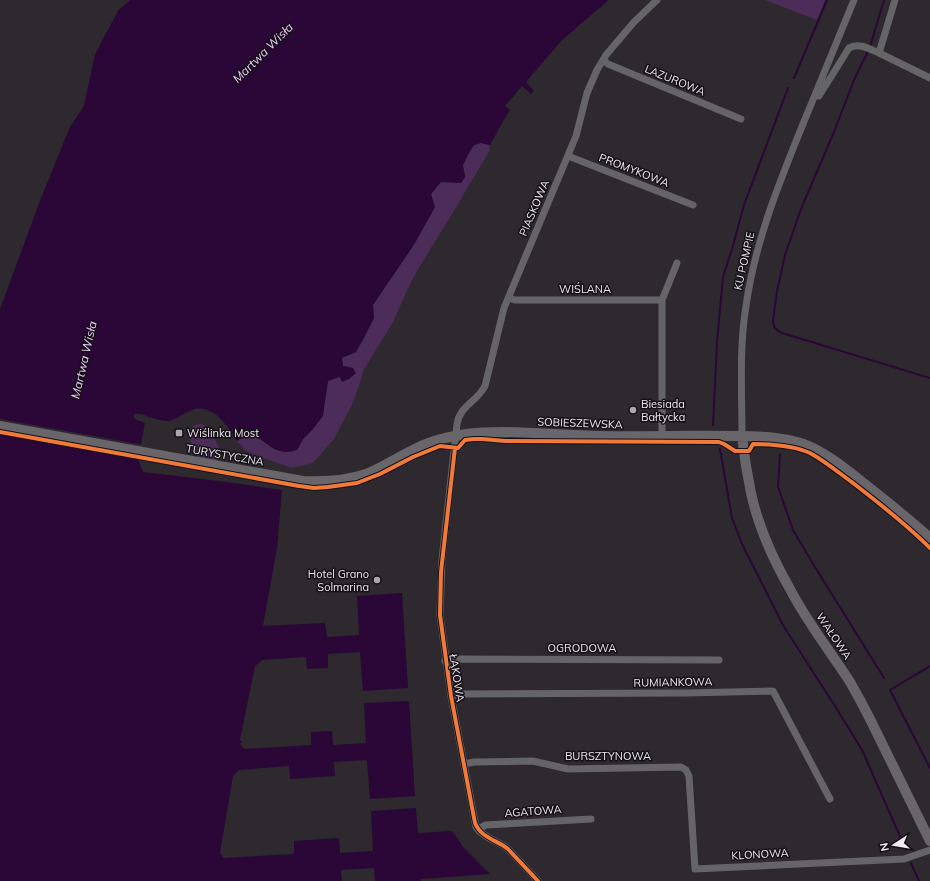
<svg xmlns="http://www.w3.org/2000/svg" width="930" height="881" font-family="Mulish,sans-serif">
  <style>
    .green { fill: #4c2c59 }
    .water { fill: #2a0736 }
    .pier { fill: #2d292f }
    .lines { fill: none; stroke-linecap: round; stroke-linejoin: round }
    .stream { stroke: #2a0736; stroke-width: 2 }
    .street { stroke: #656466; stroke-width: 7 }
    .secondary { stroke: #68666a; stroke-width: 10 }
    .cycleway-casing { stroke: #141016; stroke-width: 6 }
    .cycleway { stroke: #f17a3a; stroke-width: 4 }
    .poi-dot { fill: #aca7ae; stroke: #141016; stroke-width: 1.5 }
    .labels { text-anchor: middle; stroke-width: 3; stroke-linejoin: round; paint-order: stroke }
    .street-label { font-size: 11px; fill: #f0ebf3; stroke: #141016 }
    .poi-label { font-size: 11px; fill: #f0ebf3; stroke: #141016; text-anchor: start }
    .water-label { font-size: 12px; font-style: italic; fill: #edcbfc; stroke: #141016 }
  </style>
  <rect width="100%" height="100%" fill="#2d292f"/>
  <path class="green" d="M 765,0 L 825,0 L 817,20 Z
    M 481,143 L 490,145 L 489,148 L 490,150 L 455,209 L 420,266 L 411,282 L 392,324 L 364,369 L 358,389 L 352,405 L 334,439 L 313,463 L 292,468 L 254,455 L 245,450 L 237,441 L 244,436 L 252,437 L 256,437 L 263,441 L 275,450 L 297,450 L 303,439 L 313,429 L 325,401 L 328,381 L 340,376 L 341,381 L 353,368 L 343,366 L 342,358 L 356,352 L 364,339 L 374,318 L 373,305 L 415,243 L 431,194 L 441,182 L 461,183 L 465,177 L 463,165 L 474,145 Z
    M 199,424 C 202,424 202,424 205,426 C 209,428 211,433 213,437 C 218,444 224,453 216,461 L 199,458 L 195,454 L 192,447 L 189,436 L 189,433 L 193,426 Z"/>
  <path class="water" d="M 130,0 L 609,0 L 562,40 L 526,82 L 534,91 L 531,94 L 522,86 L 505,106 L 510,110 L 501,125 L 490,145 L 481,143 L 474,145 L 469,152 L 463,165 L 465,177 L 461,183 L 441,182 L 431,194 L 435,207 L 415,243 L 373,305 L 374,318 L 356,352 L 342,358 L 343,366 L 353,368 L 356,373 L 349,379 L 342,382 L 340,377 L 328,381 L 325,401 L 323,416 L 313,429 L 303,439 L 297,450 C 284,454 278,452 267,444 C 264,442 260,438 256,437 C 253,436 248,436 244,436 L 237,441 C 228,427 213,402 192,410 C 185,412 179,418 172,420 C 166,423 155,418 148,417 C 145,414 138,413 135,414 L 133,416 L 135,419 L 145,423 L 138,460 L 143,472 L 227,482 L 282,490 L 277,548 L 263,626 L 325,623 L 327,637 L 359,635 L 357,596 L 402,593 L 408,688 L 363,691 L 360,652 L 328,654 L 328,668 L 307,669 L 306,657 L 262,660 L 255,666 L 240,740 L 242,742 L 240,744 L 244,749 L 311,745 L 311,732 L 332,731 L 333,745 L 366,743 L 364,703 L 409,701 L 415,796 L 370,799 L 367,760 L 334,762 L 335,776 L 290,779 L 289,766 L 239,770 L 233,776 L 220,853 L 224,858 L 294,854 L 294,841 L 339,838 L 340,853 L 373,851 L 371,811 L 416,808 L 418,833 L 452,831 L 464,848 L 490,874 L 421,879 L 421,881 L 375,881 L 374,868 L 341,870 L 342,881 L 0,881 L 0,309 L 41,198 L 70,127 L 84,106 L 95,54 L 118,11 Z"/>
  <path class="pier" d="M 0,419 L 143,445 L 140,459 L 0,433 Z"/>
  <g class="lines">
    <path class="stream" d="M 870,47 L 884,0
      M 868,51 L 854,80 L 834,132 L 801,209 L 785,255 L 777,291 L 773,321 L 774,327 L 778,331 L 782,333 L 930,378
      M 794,78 L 827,0
      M 713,425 L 717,342 L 723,277 L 732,249 L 744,205 L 788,88
      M 720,449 L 732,518 L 742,544 L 784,627 L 835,706 L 862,750 L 906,850
      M 780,454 L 778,487 L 793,530 L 815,567 L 884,678
      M 930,666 L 890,690 L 930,768
      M 911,863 L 919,881"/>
    <path class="street" d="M 879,53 L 930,78
      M 603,60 L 608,64 L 741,119
      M 819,96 L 849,48 C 858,42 870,49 879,53 L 895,0
      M 568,156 L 693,205
      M 509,298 L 515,300 L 662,300 L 662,436
      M 662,300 L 677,263
      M 742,436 C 742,393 739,348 746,306 C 755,242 779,183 803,124 C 820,82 837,41 854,0
      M 445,661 L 456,659 L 719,660
      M 451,696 L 460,694 L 686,693 L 773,691 L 830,799
      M 464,764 L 474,762 L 533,761 L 568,769 L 681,767 L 686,770 L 689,776 L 695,869 L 904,859 L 930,850
      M 478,829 L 486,825 L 591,819
      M 538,881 L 508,849 C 499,841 483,838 476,827 L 451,696 L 440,615 L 442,560 L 457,424 C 460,405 477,402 485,386 L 504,308 L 576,136 L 587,93 L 597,70 L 606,55 L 634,22 L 657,0"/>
    <path class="secondary" d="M 0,426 L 303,481 C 324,482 345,481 366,474 C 384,467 399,456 417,448 C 432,440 449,437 466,434 C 479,432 492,432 505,432 C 537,433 568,435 599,436 C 656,437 712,434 768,437 C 784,439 799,441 813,448 C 831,457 846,469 861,481 C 885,500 908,518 930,538
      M 742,436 C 744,455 747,474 751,493 C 758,525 774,561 790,589 C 807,622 830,651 850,682 C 857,694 864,707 870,719 L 930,841"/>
    <g class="cycleway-casing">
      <path id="cycleway" d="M 0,432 L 299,486 L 314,488 L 328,487 L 357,483 L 380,474 L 413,457 L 440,446 L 458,448 L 465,440 L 474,439 L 482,439 L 505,441 L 719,442 L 724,444 L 735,451 L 749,451 L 753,444 C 772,444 793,445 810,453 C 825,461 839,473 853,483 C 879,503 906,524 930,548
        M 455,448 L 441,572 L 440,615 L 451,696 L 475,823 C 481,838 497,840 508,849 L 538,881"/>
    </g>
    <use href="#cycleway" class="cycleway"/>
  </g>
  <g class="poi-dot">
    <circle cx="633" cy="410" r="4"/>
    <rect x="175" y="429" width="8" height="8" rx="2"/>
    <circle cx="377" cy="580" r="4"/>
  </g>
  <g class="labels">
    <g class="street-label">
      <text transform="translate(675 80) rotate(22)" y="4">LAZUROWA</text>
      <text transform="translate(634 170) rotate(21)" y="4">PROMYKOWA</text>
      <text transform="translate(534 208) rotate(-67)" y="4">PIASKOWA</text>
      <text transform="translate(744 261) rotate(-77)" y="4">KU POMPIE</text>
      <text x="585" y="293">WIŚLANA</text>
      <text transform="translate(580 423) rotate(2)" y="4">SOBIESZEWSKA</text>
      <text transform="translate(225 455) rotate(10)" y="4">TURYSTYCZNA</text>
      <text transform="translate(834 636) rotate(56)" y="4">WAŁOWA</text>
      <text x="582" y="652">OGRODOWA</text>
      <text transform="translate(457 678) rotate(81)" y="4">ŁĄKOWA</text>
      <text transform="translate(673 682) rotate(-1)" y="4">RUMIANKOWA</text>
      <text x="608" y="760">BURSZTYNOWA</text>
      <text transform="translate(533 811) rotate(-4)" y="4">AGATOWA</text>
      <text transform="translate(760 854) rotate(-3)" y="4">KLONOWA</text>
    </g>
    <g class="poi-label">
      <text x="641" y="408">Biesiada<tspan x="641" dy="13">Bałtycka</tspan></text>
      <text x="187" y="437">Wiślinka Most</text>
      <text x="369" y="578" text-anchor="end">Hotel Grano<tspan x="369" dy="13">Solmarina</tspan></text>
    </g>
    <g class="water-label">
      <text transform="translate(263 53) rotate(-45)" y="4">Martwa Wisła</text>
      <text transform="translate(84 360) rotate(-77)" y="4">Martwa Wisła</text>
    </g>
  </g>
  <g transform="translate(894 845) rotate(258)" stroke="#141016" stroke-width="3" paint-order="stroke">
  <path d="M0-3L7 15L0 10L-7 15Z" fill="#f0ebf3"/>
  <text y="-6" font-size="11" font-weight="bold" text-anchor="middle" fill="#f0ebf3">N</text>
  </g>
</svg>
